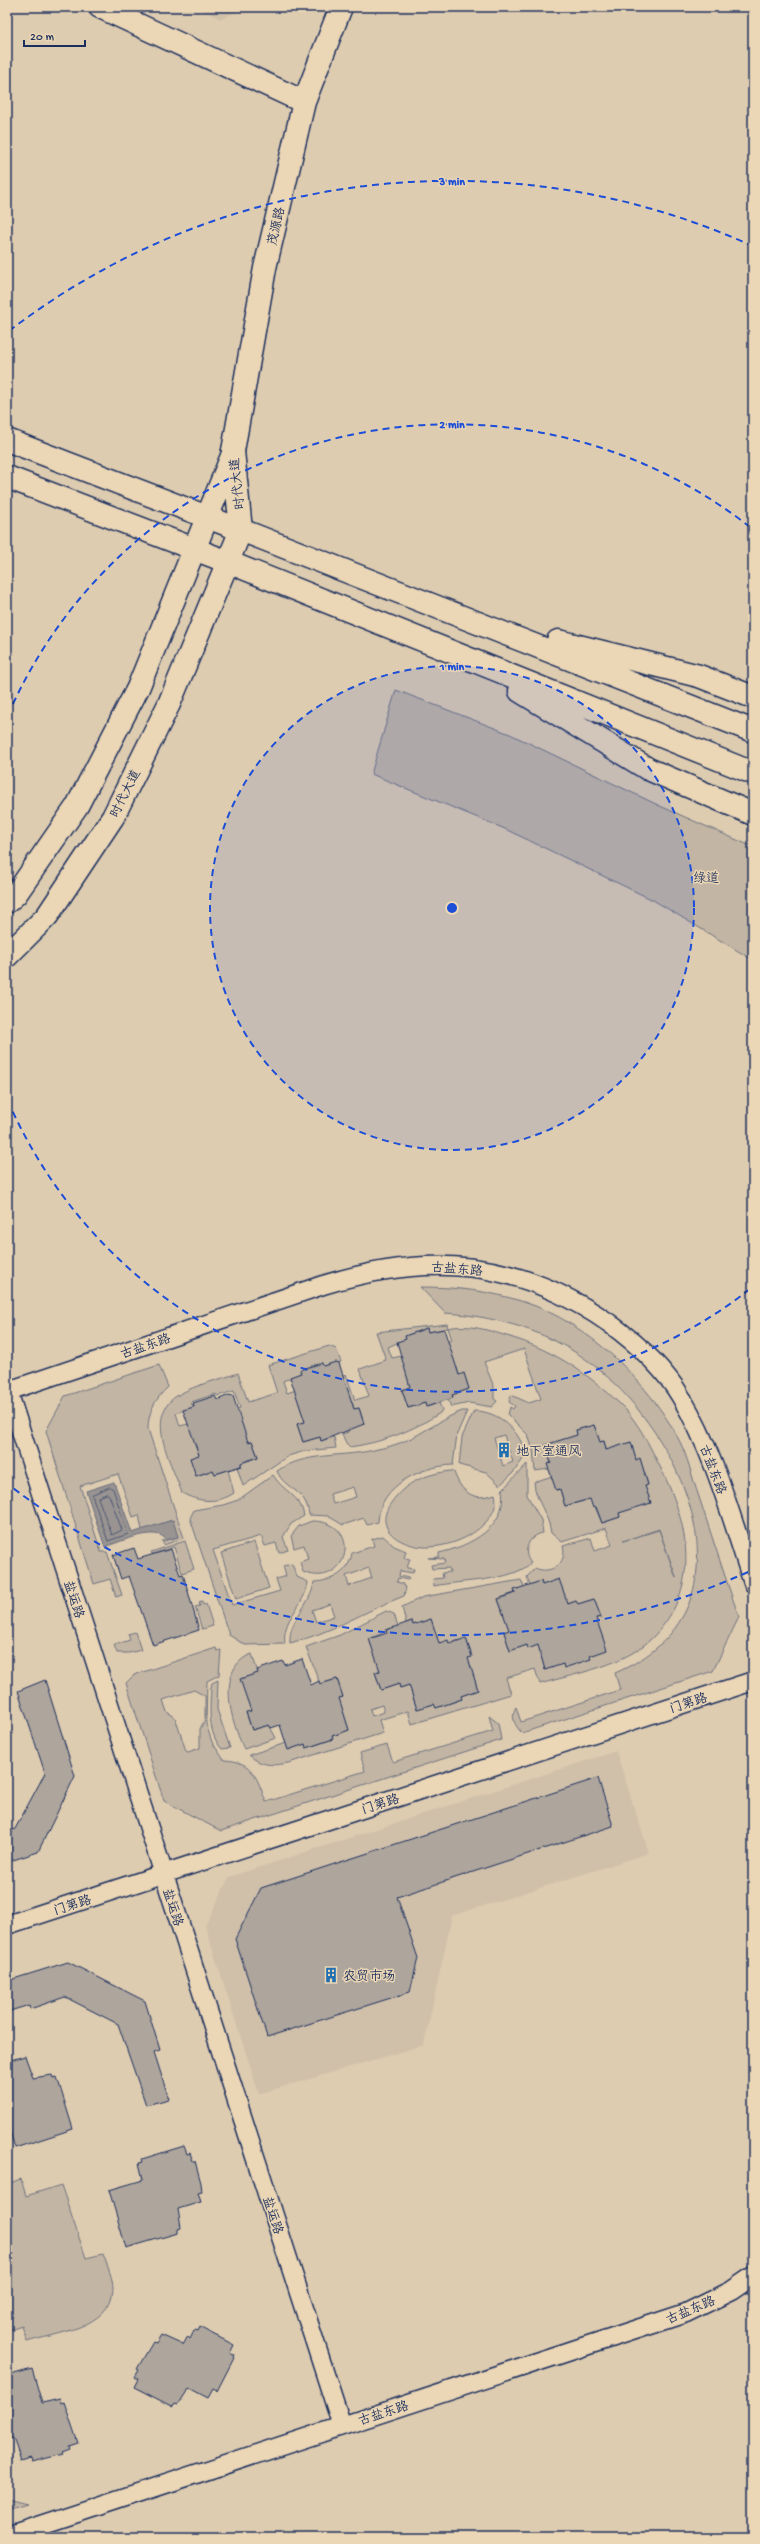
<svg xmlns="http://www.w3.org/2000/svg" width="760" height="2544" font-family="'Gochi Hand','LXGW WenKai TC',sans-serif">
  <style>
    .built { fill: #d0c0aa }
    .green { fill: #c2b5a3; stroke: #6e7280; fill-rule: evenodd }
    .water { fill: #999492; stroke: #676c7d }
    .lines { fill: none; stroke-linecap: round; stroke-linejoin: round }
    .shore { stroke: #4d5773; stroke-width: 1 }
    .building { fill: #aea59c; stroke: #1b2f5e }
    .minor-casing { stroke: #1b2f5e; stroke-width: 21 }
    .tertiary-casing { stroke: #1b2f5e; stroke-width: 25 }
    .secondary-casing { stroke: #1b2f5e; stroke-width: 25 }
    .primary-casing { stroke: #1b2f5e; stroke-width: 25 }
    .trunk-casing { stroke: #1b2f5e; stroke-width: 25 }
    .minor { stroke: #ebd6b5; stroke-width: 18 }
    .tertiary { stroke: #ebd6b5; stroke-width: 22 }
    .secondary { stroke: #ebd6b5; stroke-width: 22 }
    .primary { stroke: #ebd6b5; stroke-width: 22 }
    .trunk { stroke: #ebd6b5; stroke-width: 22 }
    .ring { fill: none; stroke: #1d4ed8; stroke-width: 2; stroke-dasharray: 7 5 }
    .labels { text-anchor: middle; stroke-width: 3; stroke-linejoin: round; paint-order: stroke }
    .street-label { font-size: 13px; fill: #1b2f5e; stroke: #ebd6b5 }
    .park-label { font-size: 13px; fill: #344368; stroke: #ebd6b5 }
    .poi-label { font-size: 13px; fill: #1b2f5e; stroke: #ebd6b5; text-anchor: start }
    .centre { fill: #1d4ed8; stroke: #ebd6b5; stroke-width: 2 }
    .ring-label { font-size: 12px; text-anchor: middle; font-weight: bold; fill: #1d4ed8; stroke: #ebd6b5; stroke-width: 3; stroke-linejoin: round; paint-order: stroke }
  </style>
  <rect width="100%" height="100%" fill="#deccb0"/>
  <filter id="ink" filterUnits="userSpaceOnUse"><feTurbulence type="fractalNoise" baseFrequency=".025" numOctaves="2"/><feDisplacementMap in="SourceGraphic" scale="8" xChannelSelector="R" yChannelSelector="G"/><feConvolveMatrix kernelMatrix="1 2 1 2 8 2 1 2 1" color-interpolation-filters="sRGB"/></filter>
  <g filter="url(#ink)">
    <path class="built" d="M 196,7 L 246,7 L 221,19 Z
      M 616,1751 L 649,1853 L 452,1916 L 424,2045 L 259,2094 L 205,1926 L 229,1877 Z"/>
    <path class="green" d="M 396,690 L 510,734 L 660,806 L 753,847 L 753,960 L 653,900 L 505,829 L 371,774 Z
      M 420,1287 C 456,1287 490,1291 524,1302 C 587,1322 649,1382 679,1440 C 688,1457 692,1478 699,1497 C 712,1537 725,1577 739,1617 L 713,1671 L 522,1733 C 515,1726 510,1717 516,1707 L 521,1722 L 620,1690 L 615,1673 C 760,1611 688,1442 596,1367 C 554,1333 498,1316 445,1313 Z
      M 447,1324 L 448,1328 C 468,1323 491,1331 510,1337 C 554,1350 594,1377 626,1410 C 638,1424 648,1442 656,1459 C 687,1517 705,1584 653,1637 C 625,1666 577,1673 540,1684 L 535,1669 L 506,1678 L 511,1694 L 412,1724 L 408,1711 L 379,1720 L 383,1733 L 292,1762 C 276,1766 262,1767 249,1755 L 286,1743 L 288,1749 L 305,1744 L 307,1748 L 333,1739 L 332,1736 L 349,1730 L 343,1712 L 333,1700 L 343,1697 L 337,1679 L 320,1684 L 306,1647 L 340,1635 L 386,1611 L 394,1614 L 398,1626 L 369,1639 L 384,1669 L 375,1672 L 381,1690 L 399,1684 L 400,1688 L 418,1682 L 411,1692 L 417,1709 L 434,1704 L 436,1708 L 462,1699 L 461,1696 L 478,1690 L 472,1672 L 465,1659 L 472,1656 L 466,1639 L 433,1646 L 437,1637 L 431,1619 L 413,1625 L 412,1621 L 406,1623 L 402,1607 L 423,1597 L 521,1580 L 524,1587 L 515,1593 L 498,1599 L 504,1616 L 512,1614 L 513,1629 L 504,1632 L 510,1650 L 527,1645 L 528,1648 L 546,1642 L 548,1649 L 540,1652 L 544,1666 L 563,1664 L 564,1667 L 590,1656 L 593,1619 L 600,1617 L 594,1599 L 578,1604 L 576,1601 L 561,1606 L 565,1597 L 559,1580 L 542,1585 L 541,1581 L 530,1585 L 527,1577 L 535,1568 C 550,1575 568,1564 563,1546 L 591,1538 L 595,1551 L 612,1545 L 606,1528 L 562,1542 L 551,1533 C 549,1514 535,1501 534,1482 L 552,1476 L 556,1490 L 560,1489 L 565,1506 L 584,1501 L 587,1489 L 602,1523 L 620,1517 L 618,1510 L 651,1503 L 645,1486 L 648,1484 L 640,1459 L 636,1460 L 631,1442 L 613,1448 L 608,1456 L 604,1441 L 600,1442 L 594,1425 L 576,1430 L 579,1439 L 545,1445 L 551,1463 L 548,1464 L 549,1469 L 535,1471 L 533,1450 L 528,1435 L 508,1415 L 510,1407 L 513,1409 L 515,1406 L 509,1402 L 511,1395 L 529,1403 L 541,1399 L 524,1349 L 484,1362 L 494,1387 L 494,1399 L 497,1401 L 492,1407 L 469,1403 L 451,1407 L 448,1400 L 453,1398 L 452,1395 L 469,1389 L 464,1374 L 459,1375 L 457,1367 L 441,1372 L 443,1343 L 452,1340 L 448,1328 L 428,1332 L 427,1328 L 405,1336 L 406,1339 L 388,1347 L 392,1358 L 402,1356 L 410,1387 L 402,1390 L 408,1408 L 425,1403 L 427,1407 L 439,1403 L 442,1410 L 440,1413 C 412,1431 384,1442 350,1447 L 346,1443 L 342,1434 L 348,1432 L 347,1429 L 364,1423 L 359,1408 L 354,1409 L 352,1401 L 336,1406 L 338,1377 L 346,1374 L 355,1400 L 369,1396 L 360,1369 L 386,1360 L 376,1332 ZM 659,1529 L 676,1577 L 676,1578 L 659,1530 L 623,1541 ZM 382,1705 L 384,1712 L 372,1716 L 370,1709 Z
      M 329,1346 L 336,1349 L 341,1362 L 323,1366 L 322,1363 L 300,1370 L 301,1373 L 283,1381 L 287,1393 L 296,1390 L 305,1422 L 297,1424 L 303,1442 L 320,1437 L 321,1441 L 334,1437 L 336,1448 L 305,1451 L 288,1456 L 243,1486 L 237,1467 L 241,1466 L 241,1463 L 258,1457 L 252,1441 L 248,1442 L 232,1411 L 240,1408 L 234,1391 L 217,1396 L 216,1394 L 191,1402 L 193,1407 L 176,1413 L 180,1426 L 188,1424 L 203,1448 L 197,1450 L 199,1455 L 196,1476 L 213,1470 L 215,1474 L 228,1470 L 234,1493 C 218,1504 198,1502 182,1493 C 172,1464 142,1414 180,1394 C 197,1384 219,1380 238,1373 L 248,1402 L 277,1393 L 268,1365 Z
      M 159,1365 L 168,1387 C 155,1399 148,1412 148,1429 L 184,1538 L 164,1545 L 162,1541 L 178,1537 L 172,1520 L 142,1530 L 139,1515 L 133,1517 L 118,1474 L 80,1486 L 101,1552 L 107,1552 L 122,1595 L 116,1597 L 110,1579 L 94,1584 L 46,1431 L 65,1396 Z
      M 462,1411 L 467,1411 L 457,1434 L 453,1465 C 422,1466 379,1485 378,1522 L 367,1525 L 364,1518 L 343,1525 L 328,1516 L 309,1515 C 306,1488 285,1491 277,1471 C 306,1451 345,1458 378,1449 C 394,1446 410,1440 424,1431 C 437,1424 448,1416 462,1411 ZM 353,1487 L 356,1497 L 333,1504 L 330,1494 Z
      M 474,1411 C 500,1411 520,1431 526,1455 L 513,1473 L 500,1485 L 486,1472 L 459,1465 L 462,1437 ZM 504,1435 L 513,1462 L 503,1466 L 494,1438 Z
      M 527,1464 L 527,1495 L 541,1520 L 543,1533 C 529,1535 521,1552 531,1563 C 511,1582 462,1580 434,1586 L 433,1579 L 443,1578 L 442,1573 L 450,1572 L 449,1568 L 432,1569 L 431,1565 L 445,1563 L 444,1559 L 428,1558 L 439,1557 L 439,1553 C 470,1546 508,1527 502,1490 Z
      M 451,1471 L 454,1472 C 461,1492 473,1502 495,1494 C 498,1506 492,1516 484,1524 C 470,1538 450,1546 429,1547 C 405,1548 371,1531 391,1503 C 405,1482 426,1474 451,1471 Z
      M 273,1475 C 283,1492 301,1495 304,1516 L 291,1524 L 283,1537 L 288,1550 L 279,1553 L 276,1543 L 265,1546 L 261,1536 L 213,1550 L 232,1605 L 280,1591 L 276,1579 L 286,1576 L 283,1566 L 292,1564 L 297,1577 L 308,1582 C 305,1607 281,1618 285,1644 L 245,1645 L 229,1635 L 190,1518 L 194,1510 L 223,1505 L 238,1500 Z
      M 312,1521 C 365,1521 349,1591 303,1572 L 300,1562 L 308,1559 L 304,1545 L 294,1548 L 291,1536 L 299,1526 Z
      M 383,1536 L 394,1546 L 406,1551 L 404,1558 L 410,1559 L 407,1568 L 414,1569 L 413,1573 L 400,1571 L 399,1576 L 409,1578 L 408,1580 L 398,1578 L 397,1582 L 404,1584 L 404,1586 L 406,1587 L 404,1596 C 364,1611 332,1633 290,1643 C 288,1619 311,1606 314,1582 C 332,1581 349,1573 352,1553 L 374,1546 L 372,1539 ZM 369,1568 L 372,1578 L 349,1586 L 346,1576 ZM 330,1604 L 334,1616 L 316,1622 L 312,1610 Z
      M 185,1541 L 194,1569 L 182,1573 L 174,1547 L 152,1554 L 151,1552 Z
      M 254,1542 L 269,1588 L 236,1599 L 221,1553 Z
      M 202,1601 L 203,1605 L 206,1604 L 213,1626 L 202,1629 L 195,1607 L 200,1606 L 199,1602 Z
      M 135,1632 L 141,1650 L 129,1653 L 117,1653 L 114,1645 L 130,1640 L 128,1634 Z
      M 216,1648 L 217,1651 L 221,1650 L 219,1675 L 207,1681 L 206,1724 L 212,1742 L 224,1760 C 254,1761 257,1779 266,1802 L 365,1771 L 360,1753 L 387,1745 L 393,1762 L 493,1731 L 489,1716 L 498,1723 L 501,1740 L 221,1831 L 164,1801 L 126,1683 L 134,1675 ZM 194,1690 L 205,1696 L 205,1719 L 200,1729 L 200,1748 L 188,1752 L 186,1751 L 175,1717 L 167,1712 L 163,1700 Z
      M 252,1654 L 258,1673 L 241,1679 L 255,1709 L 246,1713 L 252,1730 L 269,1725 L 276,1738 L 244,1749 C 231,1722 215,1667 252,1654 Z
      M 218,1680 L 217,1709 L 230,1748 L 222,1749 C 207,1733 210,1707 211,1687 L 212,1683 Z
      M 21,2179 L 26,2196 L 61,2185 L 86,2258 L 103,2254 C 107,2265 113,2278 113,2289 C 111,2328 56,2333 27,2342 L 22,2326 L 7,2331 L 7,2184 Z
      M 7,2500 L 27,2505 L 7,2511 Z"/>
    <path class="water" d="M 114,1482 L 132,1533 L 173,1520 L 178,1537 L 166,1540 C 158,1525 119,1542 105,1547 L 86,1491 Z"/>
    <g class="lines">
      <path class="shore" d="M 110,1487 L 113,1489 L 128,1534 L 108,1541 L 92,1495 Z
        M 107,1494 L 109,1495 L 122,1530 L 112,1535 L 98,1498 Z"/>
    </g>
    <path class="building" d="M 427,1328 L 428,1332 L 444,1329 L 459,1375 L 464,1373 L 469,1389 L 452,1395 L 453,1398 L 426,1407 L 425,1403 L 408,1408 L 402,1390 L 410,1387 L 397,1342 L 406,1339 L 405,1336 Z
      M 336,1362 L 339,1363 L 354,1409 L 359,1408 L 364,1424 L 321,1441 L 320,1437 L 303,1442 L 297,1424 L 305,1422 L 290,1377 L 301,1373 L 300,1370 L 312,1366 L 322,1363 L 323,1366 Z
      M 229,1395 L 233,1396 L 248,1442 L 252,1441 L 258,1457 L 241,1463 L 241,1466 L 215,1474 L 213,1470 L 196,1476 L 190,1458 L 199,1455 L 183,1410 L 194,1407 L 193,1403 L 215,1396 L 217,1400 Z
      M 594,1425 L 600,1442 L 604,1441 L 606,1450 L 631,1442 L 636,1460 L 640,1458 L 648,1485 L 645,1486 L 651,1503 L 619,1513 L 620,1517 L 602,1523 L 596,1507 L 593,1508 L 590,1499 L 565,1506 L 560,1489 L 556,1490 L 547,1464 L 551,1463 L 545,1445 L 577,1435 L 576,1430 Z
      M 134,1548 L 138,1559 L 171,1549 L 180,1575 L 183,1574 L 199,1630 L 153,1645 L 129,1576 L 121,1579 L 113,1555 Z
      M 559,1579 L 568,1604 L 576,1601 L 578,1604 L 594,1599 L 601,1617 L 596,1618 L 607,1650 L 590,1656 L 591,1659 L 564,1668 L 563,1664 L 545,1670 L 538,1645 L 528,1649 L 527,1645 L 510,1651 L 504,1632 L 509,1630 L 498,1599 L 515,1593 L 514,1590 L 541,1581 L 542,1585 Z
      M 431,1619 L 439,1643 L 448,1640 L 449,1644 L 466,1638 L 472,1657 L 468,1658 L 478,1690 L 461,1696 L 462,1699 L 436,1708 L 434,1704 L 417,1709 L 409,1685 L 400,1688 L 399,1684 L 381,1690 L 375,1672 L 380,1671 L 369,1639 L 387,1633 L 386,1630 L 412,1621 L 413,1625 Z
      M 302,1659 L 311,1685 L 319,1681 L 320,1684 L 337,1679 L 343,1697 L 339,1698 L 349,1730 L 332,1736 L 333,1739 L 306,1748 L 305,1744 L 288,1750 L 280,1725 L 271,1728 L 269,1725 L 252,1730 L 246,1712 L 251,1711 L 240,1679 L 258,1673 L 257,1670 L 283,1661 L 285,1665 Z
      M 45,1680 L 75,1776 L 38,1852 L 7,1862 L 7,1832 L 15,1829 L 45,1773 L 18,1691 Z
      M 598,1778 L 613,1826 L 397,1897 L 418,1958 L 410,1992 L 267,2037 L 235,1939 L 261,1888 Z
      M 68,1962 L 145,2001 L 160,2050 L 154,2052 L 169,2099 L 146,2105 L 118,2024 L 65,1997 L 30,2009 L 29,2005 L 7,2012 L 7,1981 Z
      M 25,2056 L 33,2078 L 52,2075 L 53,2078 L 57,2077 L 73,2129 L 15,2148 L 7,2122 L 7,2061 Z
      M 184,2146 L 187,2154 L 190,2153 L 193,2161 L 195,2161 L 201,2183 L 202,2192 L 198,2193 L 201,2202 L 178,2209 L 181,2228 L 178,2229 L 178,2233 L 126,2248 L 109,2190 L 143,2180 L 139,2163 L 143,2162 L 142,2159 Z
      M 199,2327 L 234,2345 L 230,2353 L 235,2356 L 217,2391 L 213,2389 L 208,2398 L 189,2388 L 178,2405 L 175,2404 L 173,2407 L 134,2387 L 138,2379 L 135,2377 L 139,2370 L 137,2369 L 153,2342 L 156,2343 L 161,2335 L 183,2345 L 188,2336 L 190,2338 L 194,2330 L 197,2331 Z
      M 32,2369 L 42,2403 L 60,2399 L 61,2403 L 64,2402 L 78,2443 L 69,2446 L 70,2449 L 62,2452 L 63,2454 L 32,2462 L 31,2458 L 21,2461 L 13,2438 L 7,2440 L 7,2376 Z"/>
    <g class="lines">
      <g class="minor-casing">
        <path id="minor" d="M 7,1388 L 342,2426
          M 8,1391 L 323,1285 C 429,1252 517,1259 609,1323 C 635,1342 664,1368 681,1397 C 715,1454 732,1520 753,1583
          M 7,1925 L 753,1681
          M 7,2536 L 686,2313 L 731,2291 L 753,2276"/>
      </g>
      <g class="tertiary-casing">
        <path id="tertiary" d="M 100,7 L 304,102
          M 233,451 L 265,268 L 304,102 L 341,7"/>
      </g>
      <g class="secondary-casing">
        <path id="secondary" d="M 7,902 L 16,894 L 77,806 L 138,688 L 232,456
          M 7,956 L 47,916 L 113,817 L 169,704 L 241,530 L 233,451"/>
      </g>
      <g class="primary-casing">
        <path id="primary" d="M 7,440 L 241,530
          M 7,477 L 228,562"/>
      </g>
      <g class="trunk-casing">
        <path id="trunk" d="M 241,530 L 753,731
          M 228,562 L 753,773
          M 558,641 L 699,676 L 753,697
          M 520,691 L 648,769 L 753,814"/>
      </g>
      <use href="#minor" class="minor"/>
      <use href="#tertiary" class="tertiary"/>
      <use href="#secondary" class="secondary"/>
      <use href="#primary" class="primary"/>
      <use href="#trunk" class="trunk"/>
    </g>
  </g>
  <circle cx="452" cy="908" r="242" fill="#1d4ed8" fill-opacity=".12"/>
  <g class="ring">
    <circle cx="452" cy="908" r="242"/>
    <path d="M750 1289A484 484 0 0 1 8 1101M8 715A484 484 0 0 1 750 527"/>
    <path d="M748 1572A727 727 0 0 1 9 1485M9 331A727 727 0 0 1 748 244"/>
  </g>
  <defs>
    <g id="building-bare" transform="scale(1.2)"><path d="M-4-6H4V6H1V3H-1V6H-4ZM-2.5-4.3h1.7v1.8h-1.7ZM.8-4.3h1.7v1.8H.8ZM-2.5-1h1.7V.8h-1.7ZM.8-1h1.7V.8H.8Z" fill="#1f6fb2" stroke="#ebd6b5" stroke-width="2.5" paint-order="stroke"/></g>
  </defs>
  <g fill-rule="evenodd">
    <use href="#building-bare" x="504" y="1450"/>
    <use href="#building-bare" x="331" y="1975"/>
  </g>
  <g class="labels">
    <g class="street-label">
      <text transform="translate(275 226) rotate(-77)" y="5">茂源路</text>
      <text transform="translate(236 484) rotate(-96)" y="5">时代大道</text>
      <text transform="translate(124 793) rotate(-63)" y="5">时代大道</text>
      <text transform="translate(457 1268) rotate(5)" y="5">古盐东路</text>
      <text transform="translate(145 1345) rotate(-19)" y="5">古盐东路</text>
      <text transform="translate(714 1469) rotate(69)" y="5">古盐东路</text>
      <text transform="translate(75 1599) rotate(72)" y="5">盐运路</text>
      <text transform="translate(688 1702) rotate(-18)" y="5">门第路</text>
      <text transform="translate(380 1803) rotate(-18)" y="5">门第路</text>
      <text transform="translate(72 1904) rotate(-18)" y="5">门第路</text>
      <text transform="translate(174 1907) rotate(72)" y="5">盐运路</text>
      <text transform="translate(274 2215) rotate(72)" y="5">盐运路</text>
      <text transform="translate(690 2309) rotate(-23)" y="5">古盐东路</text>
      <text transform="translate(383 2412) rotate(-18)" y="5">古盐东路</text>
    </g>
    <g class="park-label">
      <text x="706" y="882">绿道</text>
    </g>
    <g class="poi-label">
      <text x="516" y="1455">地下室通风</text>
      <text x="343" y="1980">农贸市场</text>
    </g>
  </g>
  <circle cx="452" cy="908" r="6" class="centre"/>
  <g class="ring-label">
    <text x="452" y="185">3 min</text>
    <text x="452" y="428">2 min</text>
    <text x="452" y="670">1 min</text>
  </g>
  <rect width="760" height="2544" fill="none" stroke="#ebd6b5" stroke-width="24"/>
  <rect x="12" y="12" width="736" height="2520" fill="none" stroke="#1b2f5e" stroke-width="1.5" filter="url(#ink)"/>
  <path d="M24 40v6h61v-6" fill="none" stroke="#1b2f5e" stroke-width="2"/>
  <text x="30" y="40" font-size="12" fill="#1b2f5e" stroke="#ebd6b5" stroke-width="3" paint-order="stroke">20 m</text>
</svg>
